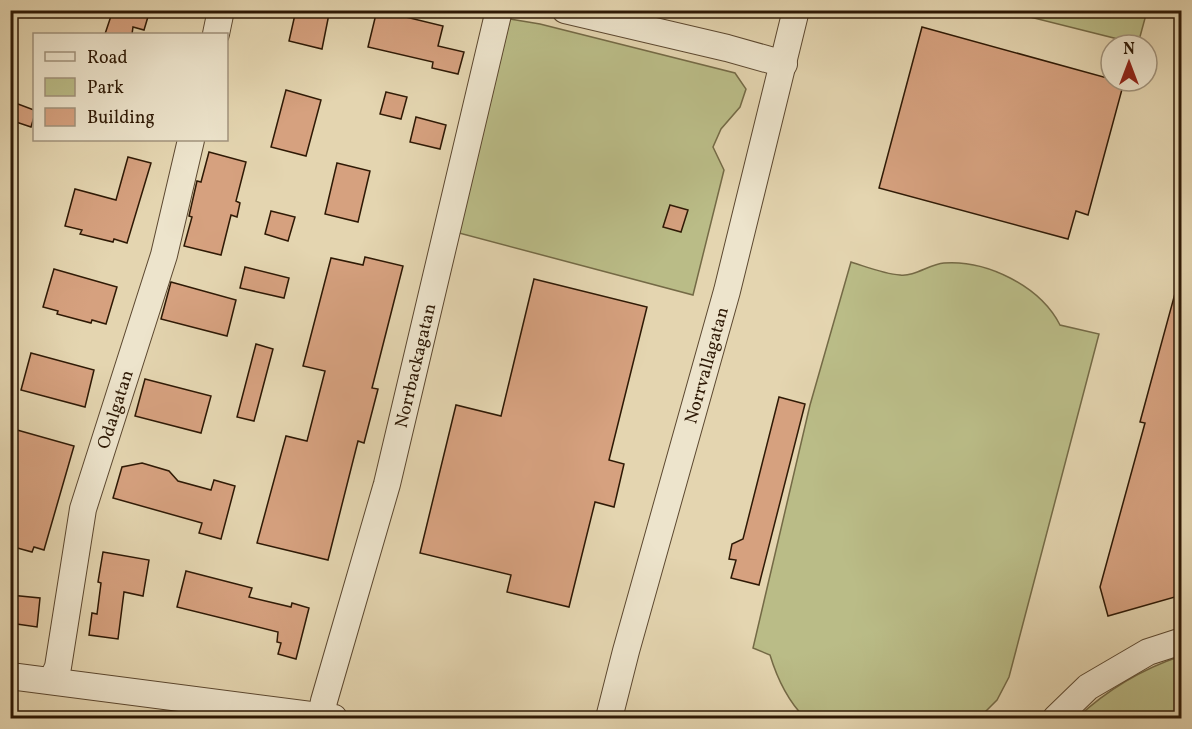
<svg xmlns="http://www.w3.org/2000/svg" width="1192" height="729" font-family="Vollkorn,serif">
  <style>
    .green { fill: #babc87; stroke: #746a46; stroke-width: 1.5 }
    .building { fill: #d6a17f; stroke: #2e1905; stroke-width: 1.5 }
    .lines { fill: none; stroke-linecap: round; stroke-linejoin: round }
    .minor-casing { stroke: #5c4830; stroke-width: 28 }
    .minor { stroke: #ede4cc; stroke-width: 26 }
    .labels { text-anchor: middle; stroke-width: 4.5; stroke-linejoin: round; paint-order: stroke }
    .street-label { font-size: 18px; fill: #2e1905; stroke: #ede4cc }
  </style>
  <rect width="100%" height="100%" fill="#e4d5b0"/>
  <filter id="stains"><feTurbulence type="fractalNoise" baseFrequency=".00333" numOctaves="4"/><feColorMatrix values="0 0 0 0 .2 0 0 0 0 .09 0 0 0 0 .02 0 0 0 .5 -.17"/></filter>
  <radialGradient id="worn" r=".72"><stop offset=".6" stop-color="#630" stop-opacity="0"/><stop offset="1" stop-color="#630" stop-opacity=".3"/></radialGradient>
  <path class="green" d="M 1006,11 L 1147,10 L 1147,11 L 1138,44 Z
    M 510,19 L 540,24 L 735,73 L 746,89 L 740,107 L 721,129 L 713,147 L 724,170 L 693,295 L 459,233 Z
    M 851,262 C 867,267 884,274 900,275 C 914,277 930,264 944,263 C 987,260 1040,286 1060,325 L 1099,334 L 1009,677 L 997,700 L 979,718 L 805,718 C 787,700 777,678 770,655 L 753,648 L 810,405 Z
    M 1181,656 L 1181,718 L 1077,718 C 1107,690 1142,669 1181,656 Z"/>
  <path class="building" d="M 113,10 L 150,10 L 144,30 L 133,27 L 132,34 L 105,34 Z
    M 296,10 L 324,10 L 323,12 L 329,14 L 322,49 L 289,41 Z
    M 377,10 L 443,26 L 438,46 L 464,52 L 458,74 L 432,68 L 433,62 L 368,47 Z
    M 922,27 L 1111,79 L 1111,81 L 1124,82 L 1088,215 L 1076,211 L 1068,239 L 879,188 Z
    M 286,90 L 321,100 L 306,156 L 271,147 Z
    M 386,92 L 407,97 L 401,119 L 380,114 Z
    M 10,101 L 34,110 L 34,117 L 31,127 L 10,120 Z
    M 416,117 L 446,125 L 440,149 L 410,142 Z
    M 209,152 L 246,162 L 236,201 L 240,203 L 237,217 L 231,215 L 221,255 L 184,246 L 192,217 L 189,216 L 197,181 L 201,182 Z
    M 128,157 L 151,163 L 127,243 L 114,239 L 113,242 L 80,234 L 82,230 L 65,226 L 75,189 L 116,200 Z
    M 337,163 L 370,171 L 358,222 L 325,214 Z
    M 670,205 L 688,210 L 681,232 L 663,227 Z
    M 271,211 L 295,217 L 288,241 L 265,234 Z
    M 365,257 L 403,266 L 372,388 L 378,389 L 364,443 L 358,441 L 328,560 L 257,543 L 286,436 L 307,441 L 325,371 L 303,366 L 331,258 L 363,265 Z
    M 245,267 L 289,278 L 284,298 L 240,288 Z
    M 54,269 L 117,287 L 106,324 L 92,320 L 91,323 L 57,314 L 58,311 L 43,307 Z
    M 534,279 L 647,307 L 609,460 L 624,464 L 614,507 L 595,502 L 569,607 L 507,592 L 511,575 L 420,553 L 456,405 L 501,416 Z
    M 171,282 L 236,300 L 227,336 L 161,319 Z
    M 1177,286 L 1182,287 L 1182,595 L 1108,616 L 1100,587 L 1145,423 L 1140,422 Z
    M 256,344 L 273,349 L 254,421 L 237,417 Z
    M 31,353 L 94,370 L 85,407 L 21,390 Z
    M 145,379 L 211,396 L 201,433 L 135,416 Z
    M 779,397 L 805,404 L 759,585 L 731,578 L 736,560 L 729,559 L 732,544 L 743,539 Z
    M 10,428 L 74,446 L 44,550 L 34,547 L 32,552 L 10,546 Z
    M 142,463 L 169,471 L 178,481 L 211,490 L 214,480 L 235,486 L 221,539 L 199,533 L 202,523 L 113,498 L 122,467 Z
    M 103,552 L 149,560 L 143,596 L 124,592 L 118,639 L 89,635 L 92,613 L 97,614 L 101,583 L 98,582 Z
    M 186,571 L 252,588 L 249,597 L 291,607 L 292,603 L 309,608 L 296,659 L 278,654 L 281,643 L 277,642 L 278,632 L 177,607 Z
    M 10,595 L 40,598 L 37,627 L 10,623 Z"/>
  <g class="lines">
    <g class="minor-casing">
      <g id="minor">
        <path d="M 565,10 L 727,48 L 784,64"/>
        <path d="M 216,34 L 221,10"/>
        <path d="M 10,676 L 334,718"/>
        <path id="s1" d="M 52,680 L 58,667 L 83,509 L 164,255 L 191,140"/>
        <path id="s2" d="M 321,717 L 324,701 L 387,484 L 499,10"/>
        <path id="s3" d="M 609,718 L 626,651 L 727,291 L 796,10"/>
        <path d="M 1056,718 L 1088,687 L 1148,652 L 1182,641"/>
      </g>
    </g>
    <use href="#minor" class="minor"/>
  </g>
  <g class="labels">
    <g class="street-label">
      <text dy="6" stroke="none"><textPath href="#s2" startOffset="364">Norrbackagatan</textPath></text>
      <text dy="6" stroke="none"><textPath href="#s3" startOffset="366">Norrvallagatan</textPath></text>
      <text dy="6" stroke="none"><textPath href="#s1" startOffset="279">Odalgatan</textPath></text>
    </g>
  </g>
  <rect width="1192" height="729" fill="none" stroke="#e4d5b0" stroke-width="36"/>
  <rect x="12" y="12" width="1168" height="705" fill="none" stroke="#2e1905" stroke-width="3"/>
  <rect x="18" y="18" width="1156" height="693" fill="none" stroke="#2e1905" stroke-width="1.5"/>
  <rect x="33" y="33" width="195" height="108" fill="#ede4cc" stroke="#a1937c" stroke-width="1.5"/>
  <rect x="45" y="52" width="30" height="9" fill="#ede4cc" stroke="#a1937c" stroke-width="1.5"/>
  <text x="87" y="63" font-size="18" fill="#2e1905">Road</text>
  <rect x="45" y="78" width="30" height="18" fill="#babc87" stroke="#a1937c" stroke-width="1.5"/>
  <text x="87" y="93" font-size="18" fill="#2e1905">Park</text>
  <rect x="45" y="108" width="30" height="18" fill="#d6a17f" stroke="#a1937c" stroke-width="1.5"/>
  <text x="87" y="123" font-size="18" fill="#2e1905">Building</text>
  <g transform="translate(1129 63)"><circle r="28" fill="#ede4cc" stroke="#a1937c" stroke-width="1.5"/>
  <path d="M0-4.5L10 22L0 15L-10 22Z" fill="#8f2418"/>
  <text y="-9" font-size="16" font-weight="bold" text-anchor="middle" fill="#2e1905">N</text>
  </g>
  <rect width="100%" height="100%" filter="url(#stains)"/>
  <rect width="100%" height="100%" fill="url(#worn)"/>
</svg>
